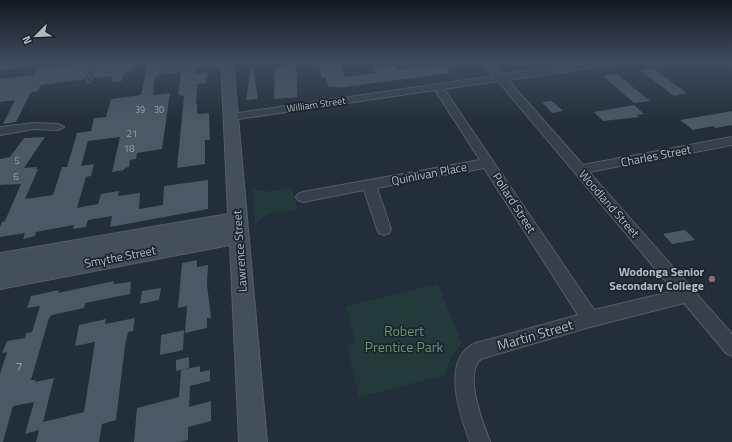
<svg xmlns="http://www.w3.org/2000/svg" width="732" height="442" font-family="'Titillium Web',sans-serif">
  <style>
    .green { fill: #243a3a }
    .building { fill: #4a5965 }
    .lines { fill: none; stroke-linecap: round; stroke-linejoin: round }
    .lane-casing { stroke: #535e67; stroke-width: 2 }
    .street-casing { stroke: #535e67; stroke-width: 2 }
    .secondary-casing { stroke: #535e67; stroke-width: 2 }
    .lane { fill: #35404a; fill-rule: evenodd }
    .street { fill: #35404a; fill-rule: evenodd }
    .secondary { fill: #43505c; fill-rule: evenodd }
    .education-dot { fill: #8d6e63; stroke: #1b252e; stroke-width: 1.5 }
    .labels { text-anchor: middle; stroke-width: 3.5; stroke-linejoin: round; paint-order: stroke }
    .far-number-label { font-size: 9px; fill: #96a2ae }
    .far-street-label { font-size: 10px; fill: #b0bbc6; stroke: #1b252e }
    .number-label { font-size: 10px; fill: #96a2ae }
    .street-label { font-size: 12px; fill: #b0bbc6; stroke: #1b252e }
    .poi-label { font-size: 12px; font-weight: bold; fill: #b0bbc6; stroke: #1b252e; text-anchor: end }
    .near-number-label { font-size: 12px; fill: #96a2ae }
    .near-park-label { font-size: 14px; fill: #68966d; stroke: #1b252e }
    .near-street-label { font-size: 14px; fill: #b0bbc6; stroke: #1b252e }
  </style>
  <rect width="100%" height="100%" fill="#222e39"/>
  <path class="green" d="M 252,187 C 262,196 280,189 292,187 L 297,210 C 284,212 258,212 255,228 Z
    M 438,284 L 462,343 L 449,360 L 445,375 L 359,397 L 347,345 L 355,343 L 346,306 Z"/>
  <path class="building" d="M 75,61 L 92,61 L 86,79 L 41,85 L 38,91 L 31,92 L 16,122 L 3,124 L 15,100 L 0,102 L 0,79 L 33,75 L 37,68 L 73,65 Z
    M 99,61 L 134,61 L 132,70 L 124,73 L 122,81 L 111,82 L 113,76 L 94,78 Z
    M 294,61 L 297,74 L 297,97 L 274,99 L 275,68 L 282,68 L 281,63 Z
    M 318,61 L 339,61 L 345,77 L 376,73 L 373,68 L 394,65 L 397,70 L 445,65 L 451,73 L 337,88 L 336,86 L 329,87 L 325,77 L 322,78 Z
    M 161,64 L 159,76 L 155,77 L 153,95 L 170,93 L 162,149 L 137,153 L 136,159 L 130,160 L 129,167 L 125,168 L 124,170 L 112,172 L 120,137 L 88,141 L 81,166 L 94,164 L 91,176 L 86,177 L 77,208 L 98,204 L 101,194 L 119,191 L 118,196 L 140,193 L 139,209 L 163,205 L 164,186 L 208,180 L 208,209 L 110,227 L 112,216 L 88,220 L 86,227 L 73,229 L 74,225 L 36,232 L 35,236 L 23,239 L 25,233 L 0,237 L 0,227 L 2,222 L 5,221 L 21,184 L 0,185 L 0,159 L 10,157 L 24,138 L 45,137 L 24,168 L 37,167 L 36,169 L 38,169 L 25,199 L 53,195 L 62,167 L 67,167 L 77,133 L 91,131 L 94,118 L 106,117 L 111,99 L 141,95 L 147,66 Z
    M 251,67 L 253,67 L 258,99 L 246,100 Z
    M 652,68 L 687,93 L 674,96 L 640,70 Z
    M 195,70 L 195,74 L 208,72 L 206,83 L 197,84 L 196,104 L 197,104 L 197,114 L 209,113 L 210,140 L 205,140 L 205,164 L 177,168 L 184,96 L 178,95 L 181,72 Z
    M 615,74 L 618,75 L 650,101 L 634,103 L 603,76 Z
    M 552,101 L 563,111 L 552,113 L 542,102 Z
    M 634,105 L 644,114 L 637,115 L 639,117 L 603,121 L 594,112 Z
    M 732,111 L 732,125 L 715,128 L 713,126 L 693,130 L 680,120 Z
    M 685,230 L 695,240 L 672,244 L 663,234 Z
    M 197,260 L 197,267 L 208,265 L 207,284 L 211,318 L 207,318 L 207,328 L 185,333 L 187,306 L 178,308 L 182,263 Z
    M 114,281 L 113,284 L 131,282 L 130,294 L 85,303 L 84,308 L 52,315 L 49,318 L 31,380 L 36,380 L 35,382 L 54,378 L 43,422 L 84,412 L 95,342 L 75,346 L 79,325 L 106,319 L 105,324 L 135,318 L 133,331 L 128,332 L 125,346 L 116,420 L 102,424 L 99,442 L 36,442 L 39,430 L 25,434 L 34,402 L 13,406 L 3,442 L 0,442 L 0,374 L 7,352 L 2,353 L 7,341 L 25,338 L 26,333 L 32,332 L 40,306 L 27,308 L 31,296 L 59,290 L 58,293 Z
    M 161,288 L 159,300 L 140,304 L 142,291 Z
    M 184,330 L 183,350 L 160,355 L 161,335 Z
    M 189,357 L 189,368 L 176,371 L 176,360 Z
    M 200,366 L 200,372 L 210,370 L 210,381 L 190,386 L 189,407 L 211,401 L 211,421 L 188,427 L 188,440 L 180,442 L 134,442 L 137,408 L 179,397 L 181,370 Z"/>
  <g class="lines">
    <g class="lane-casing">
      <path id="lane" d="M 94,61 L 98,61 L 91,82 L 87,83 L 87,82 Z
        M 164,61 L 168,61 L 167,70 L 224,61 L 229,62 L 227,63 L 164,73 L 162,72 Z"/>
    </g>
    <g class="street-casing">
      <path id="street" d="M 481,61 L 491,61 L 503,74 L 596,61 L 620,61 L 615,64 L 508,80 L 583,165 L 732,137 L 732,145 L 589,172 L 732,334 L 732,356 L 726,353 L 684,303 L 590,327 L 481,359 C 463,374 483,423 490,442 L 470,442 C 460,415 440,358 476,343 L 578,315 L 484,168 L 377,188 L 391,229 L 389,233 L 384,235 L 379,233 L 377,229 L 364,190 L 303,202 L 298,200 L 296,197 L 298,194 L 303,192 L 480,160 L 435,90 L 231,120 L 226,117 L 231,114 L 493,76 ZM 498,81 L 674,291 L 594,310 L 444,89 Z
        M 34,123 L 58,124 L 64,127 L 58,130 L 34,129 L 0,135 L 0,127 Z"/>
    </g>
    <g class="secondary-casing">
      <path id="secondary" d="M 0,61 L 36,61 L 30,65 L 0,69 Z
        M 221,61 L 233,61 L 267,442 L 239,442 L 230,245 L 0,289 L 0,271 L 229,229 L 0,271 L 0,253 L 228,214 Z"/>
    </g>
    <use href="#lane" class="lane"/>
    <use href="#street" class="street"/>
    <use href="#secondary" class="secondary"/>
  </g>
  <linearGradient id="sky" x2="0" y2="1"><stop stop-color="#13191f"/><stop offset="0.5" stop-color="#3e4c5f"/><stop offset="1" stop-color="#3e4c5f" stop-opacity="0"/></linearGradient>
  <rect width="732" height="123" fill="url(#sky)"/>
  <circle class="education-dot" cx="712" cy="279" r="4"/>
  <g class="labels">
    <g class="far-number-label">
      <text x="140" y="113">39</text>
      <text x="159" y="113">30</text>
    </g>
    <g class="far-street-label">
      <text transform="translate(316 104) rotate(-8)" y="4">William Street</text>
    </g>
    <g class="number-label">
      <text x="132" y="137">21</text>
      <text x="129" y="152">18</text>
      <text x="17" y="164">5</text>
      <text x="16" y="180">6</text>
    </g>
    <g class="street-label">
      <text transform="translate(656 156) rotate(-11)" y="4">Charles Street</text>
      <text transform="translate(429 174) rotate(-11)" y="4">Quinlivan Place</text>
      <text transform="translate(514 203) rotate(57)" y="4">Pollard Street</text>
      <text transform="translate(609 204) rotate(49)" y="4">Woodland Street</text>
      <text transform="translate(240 251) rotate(-94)" y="4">Lawrence Street</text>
      <text transform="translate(120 257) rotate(-11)" y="4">Smythe Street</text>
    </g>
    <g class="poi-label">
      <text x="704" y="276">Wodonga Senior<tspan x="704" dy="14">Secondary College</tspan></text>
    </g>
    <g class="near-number-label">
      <text x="19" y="371">7</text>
    </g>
    <g class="near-park-label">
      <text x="404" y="336">Robert<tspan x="404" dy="16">Prentice Park</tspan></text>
    </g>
    <g class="near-street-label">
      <text transform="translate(535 335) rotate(-16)" y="5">Martin Street</text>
    </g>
  </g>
  <g transform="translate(36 36) rotate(246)" stroke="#1b252e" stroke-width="3" paint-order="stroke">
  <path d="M0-3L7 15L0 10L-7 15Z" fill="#b0bbc6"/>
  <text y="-6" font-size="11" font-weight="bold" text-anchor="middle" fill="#b0bbc6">N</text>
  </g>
</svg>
